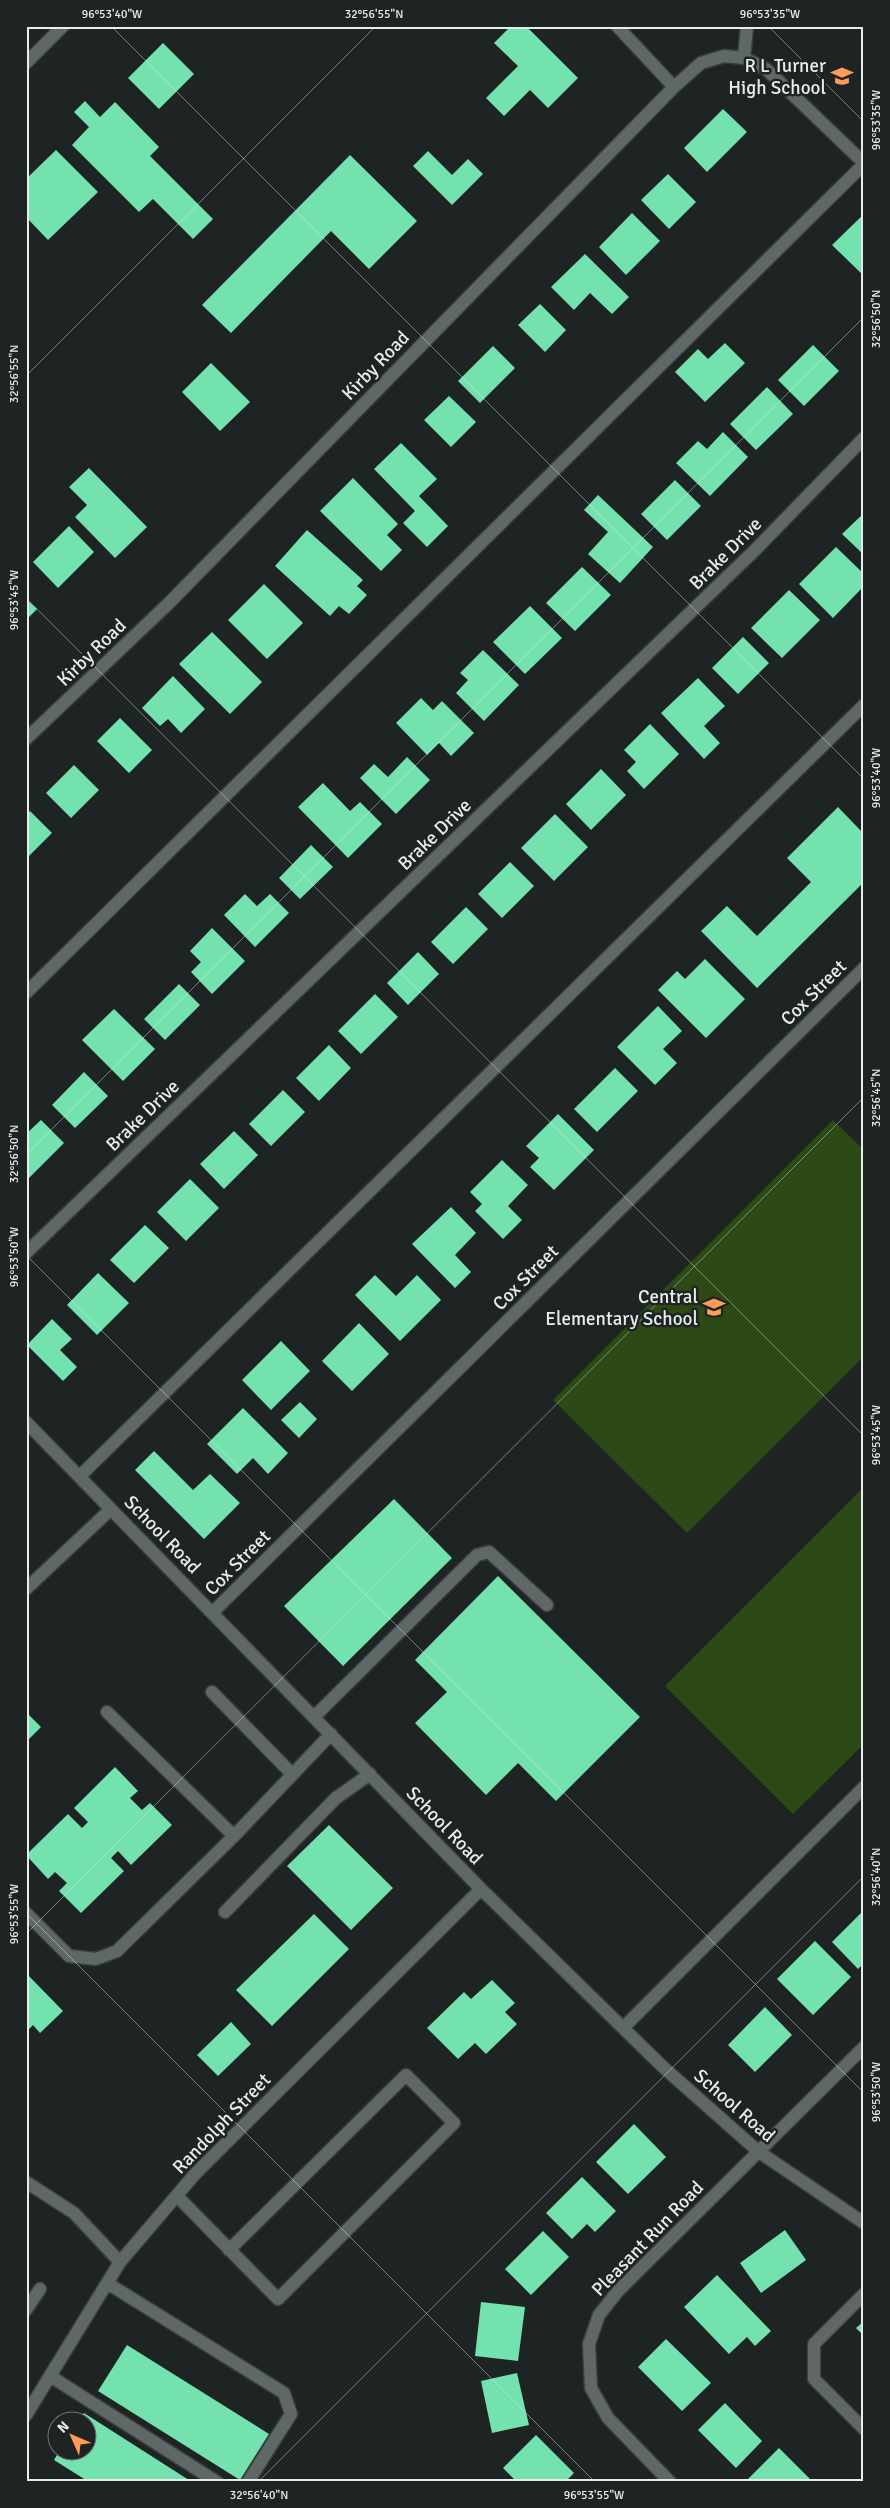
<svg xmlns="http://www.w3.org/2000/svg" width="890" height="2508" font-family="Signika,sans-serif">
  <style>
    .green { fill: #2c4916 }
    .building { fill: #73e2ae }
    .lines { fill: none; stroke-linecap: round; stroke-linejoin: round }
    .minor-casing { stroke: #393e3e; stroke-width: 15 }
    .minor { stroke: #606867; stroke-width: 12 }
    .ticks { fill: none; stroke: #e8ecec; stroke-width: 1; stroke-opacity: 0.45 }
    .labels { text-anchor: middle; stroke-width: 5; stroke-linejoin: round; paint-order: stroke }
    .poi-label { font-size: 19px; fill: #e8ecec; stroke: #1d2423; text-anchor: end }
    .street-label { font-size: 19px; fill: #e8ecec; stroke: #1d2423 }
    .neatline { fill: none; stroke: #e8ecec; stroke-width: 2 }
    .ticks-label { font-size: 12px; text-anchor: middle; fill: #e8ecec }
  </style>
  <rect width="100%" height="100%" fill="#1d2423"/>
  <path class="green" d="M 833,1120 L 864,1150 L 864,1356 L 687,1533 L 553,1400 Z
    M 864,1487 L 864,1744 L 793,1814 L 665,1686 Z"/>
  <path class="building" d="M 511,26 L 526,26 L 578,78 L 548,108 L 530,90 L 504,116 L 486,98 L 518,66 L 494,43 Z
    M 163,43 L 194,74 L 159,109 L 128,78 Z
    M 85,101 L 100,117 L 115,102 L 159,147 L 150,156 L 213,219 L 193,239 L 153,199 L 139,212 L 72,145 L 89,127 L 74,112 Z
    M 723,109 L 747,132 L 707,172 L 684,148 Z
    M 56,150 L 98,192 L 48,240 L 26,217 L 26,179 Z
    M 428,151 L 452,175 L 468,159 L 483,174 L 452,205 L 413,166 Z
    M 350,155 L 417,221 L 369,269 L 331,231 L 231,333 L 202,305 Z
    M 668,174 L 696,202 L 669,229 L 641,200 Z
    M 632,213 L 660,241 L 626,275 L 599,247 Z
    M 864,214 L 864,276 L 832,245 Z
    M 585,254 L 629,297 L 612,314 L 590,293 L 574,310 L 551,287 Z
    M 540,304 L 566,330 L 545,352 L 518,325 Z
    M 725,343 L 745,363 L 705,402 L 675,372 L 698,349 L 708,359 Z
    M 813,345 L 839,371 L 804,406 L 778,380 Z
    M 493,346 L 515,368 L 480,403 L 458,381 Z
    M 211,363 L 250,402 L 220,431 L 182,392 Z
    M 767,387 L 793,414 L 756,450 L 730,424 Z
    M 449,396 L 476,422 L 451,447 L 424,420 Z
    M 723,432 L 748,457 L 710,496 L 676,463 L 698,441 L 707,449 Z
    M 401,443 L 437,479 L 419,496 L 448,526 L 427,547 L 403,523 L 415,511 L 374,469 Z
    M 89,468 L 147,527 L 115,558 L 75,517 L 87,505 L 69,487 Z
    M 353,478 L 398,524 L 387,535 L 402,550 L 381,571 L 320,511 Z
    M 675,480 L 701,506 L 667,540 L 641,514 Z
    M 598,495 L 653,547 L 620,583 L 588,554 L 608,532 L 584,510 Z
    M 864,513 L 864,555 L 842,534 Z
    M 69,526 L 94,552 L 58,588 L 33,562 Z
    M 307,530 L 363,580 L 357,586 L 367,595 L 349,614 L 339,606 L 330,616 L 275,566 Z
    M 836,547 L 864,574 L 864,586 L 833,618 L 799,584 Z
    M 582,567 L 611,595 L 575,631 L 546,603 Z
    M 264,584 L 303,623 L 267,659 L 228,620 Z
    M 789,590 L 820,620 L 782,658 L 751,628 Z
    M 26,599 L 37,609 L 26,620 Z
    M 530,606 L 562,638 L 525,674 L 493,642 Z
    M 212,632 L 262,682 L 230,714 L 179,664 Z
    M 743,637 L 769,663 L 738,694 L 712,668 Z
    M 483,650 L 519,685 L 484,721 L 456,693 L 468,680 L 460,673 Z
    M 173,676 L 205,709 L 181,733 L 168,719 L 160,726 L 142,708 Z
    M 698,678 L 725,706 L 704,726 L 720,743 L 704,759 L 661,713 Z
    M 421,698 L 433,710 L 442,701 L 474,733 L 451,756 L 439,743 L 427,755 L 396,723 Z
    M 120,718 L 152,750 L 129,773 L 97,741 Z
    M 650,724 L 679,754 L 644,789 L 627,771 L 636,762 L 624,750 Z
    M 407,757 L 430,780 L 396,814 L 360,778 L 374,764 L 388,777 Z
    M 74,765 L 99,790 L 71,818 L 46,793 Z
    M 601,769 L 626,795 L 591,830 L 566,804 Z
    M 323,783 L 350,811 L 360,802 L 382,824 L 348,858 L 298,807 Z
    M 838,807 L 862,832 L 864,830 L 864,882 L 757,988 L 701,931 L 727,906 L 757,936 L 811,882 L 787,858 Z
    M 30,811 L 52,833 L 26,859 L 26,815 Z
    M 555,814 L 588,847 L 554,881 L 521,848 Z
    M 311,845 L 333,867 L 300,899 L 279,878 Z
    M 510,862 L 534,886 L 502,918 L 478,894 Z
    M 245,894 L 257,906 L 270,894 L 289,913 L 255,947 L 224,915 Z
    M 466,907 L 488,929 L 453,964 L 431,942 Z
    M 212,928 L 245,961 L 212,994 L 191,972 L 201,962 L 190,951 Z
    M 418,952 L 439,974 L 408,1005 L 387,983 Z
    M 705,959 L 745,999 L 706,1038 L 658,990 L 677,971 L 685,979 Z
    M 179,984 L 200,1005 L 165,1040 L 144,1019 Z
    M 375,994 L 398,1017 L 361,1054 L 338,1031 Z
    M 658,1006 L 682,1031 L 663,1049 L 677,1063 L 655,1085 L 617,1047 Z
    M 114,1009 L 155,1049 L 123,1081 L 82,1040 Z
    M 329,1045 L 351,1068 L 319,1101 L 296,1078 Z
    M 615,1068 L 638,1091 L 597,1132 L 574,1109 Z
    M 84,1072 L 108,1096 L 75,1128 L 52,1105 Z
    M 283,1090 L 305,1112 L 271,1146 L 249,1124 Z
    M 558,1114 L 594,1150 L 554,1190 L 530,1167 L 539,1158 L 526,1146 Z
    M 41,1120 L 64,1143 L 29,1178 L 26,1176 L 26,1134 Z
    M 234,1131 L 258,1155 L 224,1189 L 200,1164 Z
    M 502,1160 L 528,1185 L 508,1206 L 522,1220 L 503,1239 L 475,1211 L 482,1204 L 470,1192 Z
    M 190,1179 L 219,1208 L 186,1241 L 157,1212 Z
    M 451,1207 L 476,1233 L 455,1255 L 471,1272 L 455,1288 L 412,1244 Z
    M 145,1225 L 169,1248 L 134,1283 L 110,1260 Z
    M 98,1273 L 129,1303 L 97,1335 L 67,1305 Z
    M 375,1275 L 396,1296 L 417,1275 L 441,1300 L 400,1341 L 355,1295 Z
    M 52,1319 L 72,1339 L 60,1350 L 77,1367 L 63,1381 L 27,1345 Z
    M 359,1323 L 389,1354 L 352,1391 L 322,1361 Z
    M 281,1341 L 310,1371 L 271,1410 L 242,1380 Z
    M 300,1402 L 317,1419 L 299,1438 L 281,1420 Z
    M 243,1408 L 288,1453 L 268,1474 L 253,1458 L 237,1474 L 207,1444 Z
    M 154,1451 L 193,1490 L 210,1474 L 240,1503 L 204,1539 L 135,1470 Z
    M 394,1499 L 452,1558 L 343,1666 L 284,1606 Z
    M 498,1576 L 640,1717 L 556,1801 L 518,1763 L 486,1795 L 415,1723 L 447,1692 L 415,1660 Z
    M 26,1712 L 41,1727 L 26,1742 Z
    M 115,1767 L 138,1791 L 130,1798 L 142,1810 L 150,1803 L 172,1825 L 131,1865 L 118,1851 L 111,1858 L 124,1871 L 81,1913 L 59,1891 L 67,1883 L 55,1872 L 48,1879 L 26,1855 L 68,1814 L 82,1828 L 88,1822 L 74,1808 Z
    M 329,1825 L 393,1888 L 351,1930 L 287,1866 Z
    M 864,1910 L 864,1963 L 858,1969 L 832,1942 Z
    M 314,1914 L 349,1949 L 272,2026 L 236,1990 Z
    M 815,1941 L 851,1977 L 813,2015 L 777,1979 Z
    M 26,1973 L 63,2011 L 40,2033 L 33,2025 L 26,2032 Z
    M 492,1980 L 515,2003 L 505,2012 L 517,2024 L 486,2054 L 475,2043 L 458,2059 L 427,2028 L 464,1992 L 471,1999 Z
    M 765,2007 L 792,2035 L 755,2072 L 728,2045 Z
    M 231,2022 L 251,2044 L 218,2076 L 197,2055 Z
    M 634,2124 L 666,2157 L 628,2194 L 596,2162 Z
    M 582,2177 L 616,2211 L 595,2232 L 587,2224 L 572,2239 L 546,2213 Z
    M 785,2230 L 806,2260 L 761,2293 L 740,2263 Z
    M 543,2231 L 569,2257 L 531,2295 L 505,2269 Z
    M 717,2275 L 771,2331 L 755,2346 L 747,2337 L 729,2354 L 684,2307 Z
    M 481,2302 L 525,2307 L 518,2361 L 475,2356 Z
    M 864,2321 L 864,2336 L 856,2328 Z
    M 666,2339 L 711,2383 L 682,2411 L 638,2367 Z
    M 127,2345 L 269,2434 L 240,2480 L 98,2391 Z
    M 517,2373 L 529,2425 L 492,2433 L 481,2381 Z
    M 725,2403 L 762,2441 L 736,2468 L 698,2430 Z
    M 84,2413 L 192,2482 L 89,2482 L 54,2460 L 60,2450 L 88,2450 L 88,2420 L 79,2420 Z
    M 536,2435 L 574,2473 L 565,2482 L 517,2482 L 503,2468 Z
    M 779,2448 L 813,2482 L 751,2482 L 748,2479 Z"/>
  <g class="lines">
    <g class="minor-casing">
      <path id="minor" d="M 617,26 L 674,87
        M 744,58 L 747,26
        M 26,63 L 63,26
        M 26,739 L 169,603 L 674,87 L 701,63 L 724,56 L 744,58 L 766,69 L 864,163
        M 26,993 L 864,164
        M 26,1253 L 754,551 L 864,438
        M 26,1422 L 481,1889 L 663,2067 L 759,2152 L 864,2223
        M 80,1476 L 864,705
        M 26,1589 L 111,1509
        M 213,1612 L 864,968
        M 212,1692 L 292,1774
        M 107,1712 L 234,1836
        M 314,1717 L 477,1555 L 489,1552 L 547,1605
        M 225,1912 L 336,1798 L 370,1774
        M 26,1913 L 69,1956 L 96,1959 L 117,1951 L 234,1836 L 331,1734
        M 623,2028 L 864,1787
        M 26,2182 L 74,2213 L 120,2262
        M 177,2196 L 278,2299 L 454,2123 L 406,2075 L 229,2250
        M 107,2283 L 284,2393 L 291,2414 L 248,2482
        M 864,2294 L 814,2344 L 814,2379 L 864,2429
        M 26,2310 L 40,2289
        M 50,2376 L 217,2482
        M 26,2415 L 120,2262 L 195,2174 L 481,1889
        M 670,2482 L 608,2418 L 591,2388 L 589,2344 L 599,2315 L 618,2291 L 864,2047"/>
    </g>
    <use href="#minor" class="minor"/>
  </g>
  <path class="ticks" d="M 111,26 L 864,779M 768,26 L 864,122M 26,376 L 376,26M 26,598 L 864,1436M 26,1155 L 864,317M 26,1255 L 864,2093M 26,1913 L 595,2482M 26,1934 L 864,1097M 258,2482 L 864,1876"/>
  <defs>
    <g id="school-bare" transform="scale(1.725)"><path d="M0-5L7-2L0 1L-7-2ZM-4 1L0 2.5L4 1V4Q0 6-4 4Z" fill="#ff9b5a" stroke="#1d2423" stroke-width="2.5" paint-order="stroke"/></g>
  </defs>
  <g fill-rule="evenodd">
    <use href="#school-bare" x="842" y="76"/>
    <use href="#school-bare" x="714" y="1307"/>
  </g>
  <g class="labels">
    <g class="poi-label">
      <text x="826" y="72">R L Turner<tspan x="826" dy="22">High School</tspan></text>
      <text x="698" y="1303">Central<tspan x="698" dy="22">Elementary School</tspan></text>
    </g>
    <g class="street-label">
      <text transform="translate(375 365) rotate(-46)" y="7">Kirby Road</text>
      <text transform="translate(725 553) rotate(-45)" y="7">Brake Drive</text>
      <text transform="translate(91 652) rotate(-44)" y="7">Kirby Road</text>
      <text transform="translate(434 834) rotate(-44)" y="7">Brake Drive</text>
      <text transform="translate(813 992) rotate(-45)" y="7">Cox Street</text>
      <text transform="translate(142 1115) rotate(-44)" y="7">Brake Drive</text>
      <text transform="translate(525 1277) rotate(-45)" y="7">Cox Street</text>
      <text transform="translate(163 1534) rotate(46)" y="7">School Road</text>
      <text transform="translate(237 1562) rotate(-45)" y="7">Cox Street</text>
      <text transform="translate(445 1825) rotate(46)" y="7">School Road</text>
      <text transform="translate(735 2105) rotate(41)" y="7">School Road</text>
      <text transform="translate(221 2123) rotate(-46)" y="7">Randolph Street</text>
      <text transform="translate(647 2238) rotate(-46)" y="7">Pleasant Run Road</text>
    </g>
  </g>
  <rect width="890" height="2508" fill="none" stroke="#1d2423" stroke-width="55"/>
  <g transform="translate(72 2436) rotate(315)"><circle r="24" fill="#1d2423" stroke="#6e7473"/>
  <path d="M0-4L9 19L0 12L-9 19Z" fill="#ff9b5a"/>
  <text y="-8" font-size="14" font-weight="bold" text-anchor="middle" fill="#e8ecec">N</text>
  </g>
  <rect x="28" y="28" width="834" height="2452" class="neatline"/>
  <g class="ticks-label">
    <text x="112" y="18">96°53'40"W</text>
    <text x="374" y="18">32°56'55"N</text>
    <text x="770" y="18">96°53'35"W</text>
    <text transform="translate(876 120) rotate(-90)" y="4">96°53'35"W</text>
    <text transform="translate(876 319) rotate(-90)" y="4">32°56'50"N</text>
    <text transform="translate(14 374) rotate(-90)" y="4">32°56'55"N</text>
    <text transform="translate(14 600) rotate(-90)" y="4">96°53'45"W</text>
    <text transform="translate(876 778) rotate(-90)" y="4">96°53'40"W</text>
    <text transform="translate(876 1098) rotate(-90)" y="4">32°56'45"N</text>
    <text transform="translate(14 1154) rotate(-90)" y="4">32°56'50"N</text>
    <text transform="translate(14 1257) rotate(-90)" y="4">96°53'50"W</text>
    <text transform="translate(876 1435) rotate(-90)" y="4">96°53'45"W</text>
    <text transform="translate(876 1877) rotate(-90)" y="4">32°56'40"N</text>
    <text transform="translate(14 1914) rotate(-90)" y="4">96°53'55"W</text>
    <text transform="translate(876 2092) rotate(-90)" y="4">96°53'50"W</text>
    <text x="259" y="2499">32°56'40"N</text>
    <text x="594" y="2499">96°53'55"W</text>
  </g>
</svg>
